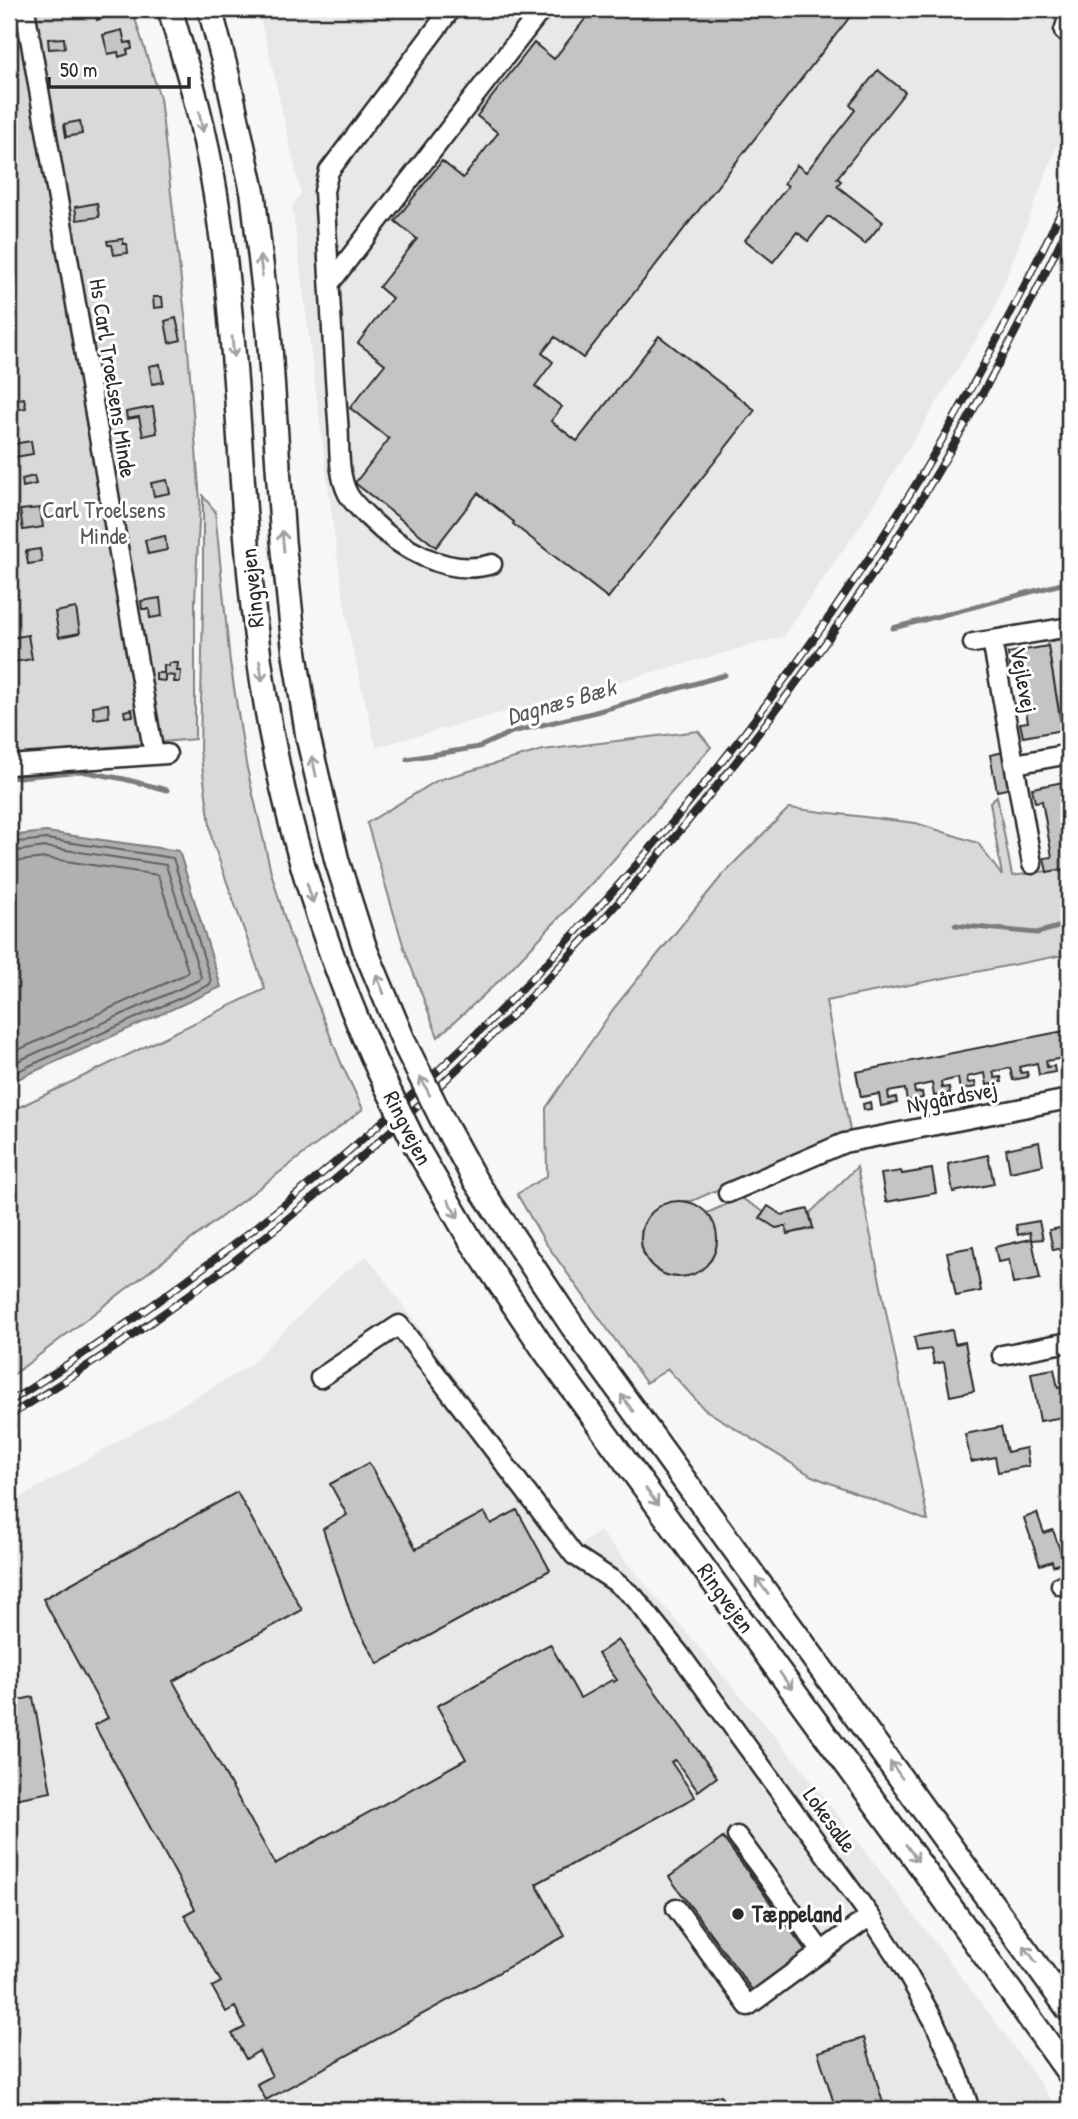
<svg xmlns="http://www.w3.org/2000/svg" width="1078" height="2119" font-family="'Patrick Hand',sans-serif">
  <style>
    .built { fill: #e8e8e8 }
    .green { fill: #d9d9d9; stroke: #828282; stroke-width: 2 }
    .water { fill: #b0b0b0; stroke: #7b7b7b; stroke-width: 2 }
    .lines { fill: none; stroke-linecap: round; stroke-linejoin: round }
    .shore { stroke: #606060; stroke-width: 2 }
    .stream { stroke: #7b7b7b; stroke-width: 5 }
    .building { fill: #c4c4c4; stroke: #2b2b2b; stroke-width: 2 }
    .minor-casing { stroke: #2b2b2b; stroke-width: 23 }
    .major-casing { stroke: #2b2b2b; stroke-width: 28 }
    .minor { stroke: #fff; stroke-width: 18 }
    .major { stroke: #fff; stroke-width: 23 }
    .rail-casing { stroke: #2b2b2b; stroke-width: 8 }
    .rail { stroke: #fff; stroke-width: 5; stroke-dasharray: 16; stroke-linecap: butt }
    .major-bridge-casing { stroke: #2b2b2b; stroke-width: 28; stroke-linecap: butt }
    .major-bridge { stroke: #fff; stroke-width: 23 }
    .oneway { stroke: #a0a0a0 }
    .poi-dot { fill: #2b2b2b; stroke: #fff; stroke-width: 2.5 }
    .labels { text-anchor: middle; stroke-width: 6; stroke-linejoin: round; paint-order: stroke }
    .street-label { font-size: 23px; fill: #2b2b2b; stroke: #fff }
    .park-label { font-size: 23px; fill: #565656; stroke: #fff }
    .poi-label { font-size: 23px; font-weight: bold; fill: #2b2b2b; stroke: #fff; text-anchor: start }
    .water-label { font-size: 24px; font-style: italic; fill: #5a5a5a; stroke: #fff }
  </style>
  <rect width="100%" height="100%" fill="#f7f7f7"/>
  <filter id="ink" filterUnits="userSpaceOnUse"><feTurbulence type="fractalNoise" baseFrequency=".0143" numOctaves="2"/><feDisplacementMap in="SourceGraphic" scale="14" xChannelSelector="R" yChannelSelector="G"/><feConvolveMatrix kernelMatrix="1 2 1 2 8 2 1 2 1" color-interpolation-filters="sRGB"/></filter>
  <g filter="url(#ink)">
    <path class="built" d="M 257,9 L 1069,9 L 1069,115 L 992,314 L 862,523 L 783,637 L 376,747 L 350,638 L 337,556 L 292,205 L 301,194 L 267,44 Z
      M 367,1256 L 579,1546 L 600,1531 L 800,1766 L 1006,2036 L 1059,2110 L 9,2110 L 9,1504 L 246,1368 L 342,1274 Z"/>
    <path class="green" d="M 9,9 L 132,9 L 160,98 L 186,324 L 200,501 L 195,600 L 195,739 L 9,756 Z
      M 203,496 L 215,511 L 230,662 L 246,764 L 271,872 L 289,933 L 342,1065 L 363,1109 L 9,1378 L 9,1112 L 265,989 L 212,840 L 200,750 L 203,608 Z
      M 1069,638 L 1069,731 L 1063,732 L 1047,642 Z
      M 698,731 L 711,747 L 608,866 L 502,978 L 438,1037 L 404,948 L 367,823 L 438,780 L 543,750 Z
      M 997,796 L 1012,876 L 1069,868 L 1069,954 L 826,1001 L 850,1131 L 692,1201 C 613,1198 636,1291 689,1275 C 699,1272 706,1267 711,1259 C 721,1243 717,1227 707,1213 L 741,1198 L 764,1212 L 760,1218 L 776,1228 L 786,1226 L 787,1234 L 813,1229 L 810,1213 L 857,1167 L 928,1521 L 812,1476 L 704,1409 L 668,1369 L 646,1383 L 545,1242 L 517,1194 L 547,1176 L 546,1108 L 614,1008 L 725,872 L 789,808 L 916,823 L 978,843 L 1002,876 L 990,802 Z"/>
    <path class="water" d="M 46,832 L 179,851 L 221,987 L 9,1083 L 9,836 Z"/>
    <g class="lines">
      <path class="shore" d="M 9,843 L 46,839 L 173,858 L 211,981 L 209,985 L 9,1075
        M 9,852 L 46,847 L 166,865 L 201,977 L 199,980 L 9,1065
        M 9,862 L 46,858 L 158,875 L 188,971 L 186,974 L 9,1054"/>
      <path class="stream" d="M 893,628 L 1069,582
        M 407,759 L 479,747 L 512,732 L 592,713 L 725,675
        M 9,778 L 81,771 L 124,779 L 167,790
        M 955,925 L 1037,933 L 1069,924"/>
    </g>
    <path class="building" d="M 86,9 L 117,9 L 118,13 L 97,20 L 95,14 L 88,16 Z
      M 593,9 L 856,9 L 583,358 L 555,337 L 542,353 L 553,362 L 535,386 L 562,407 L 551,421 L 577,441 L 659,336 L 755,410 L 608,598 L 513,524 L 514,522 L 478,493 L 436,547 L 355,483 L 389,439 L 350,408 L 385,364 L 358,343 L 392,298 L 379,287 L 417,239 L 395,221 L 442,161 L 463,178 L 498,133 L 477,116 L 534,43 L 554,59 Z
      M 122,30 L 125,43 L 131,42 L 132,49 L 127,50 L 128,54 L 119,57 L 118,52 L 108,54 L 103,35 Z
      M 64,38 L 65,48 L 49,49 L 48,39 Z
      M 878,70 L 905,92 L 837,178 L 841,181 L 837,186 L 883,222 L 865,244 L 830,217 L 827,217 L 808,241 L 797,232 L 773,262 L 745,240 L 788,186 L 784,183 L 797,165 L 806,172 L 855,110 L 850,105 Z
      M 80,121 L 82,134 L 66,137 L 64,124 Z
      M 97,203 L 99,217 L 77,220 L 75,207 Z
      M 123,239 L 123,244 L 127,244 L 128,253 L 114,255 L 112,245 L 108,245 L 107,241 Z
      M 153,297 L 162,297 L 163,307 L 154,308 Z
      M 176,318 L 181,340 L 169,343 L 165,321 Z
      M 103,351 L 105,359 L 96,360 L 95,353 Z
      M 160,364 L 163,382 L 152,384 L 149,366 Z
      M 24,398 L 26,408 L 9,411 L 9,400 Z
      M 153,407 L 157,433 L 143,436 L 139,417 L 127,419 L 126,412 Z
      M 31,441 L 33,454 L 15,457 L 13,444 Z
      M 34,476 L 36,484 L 23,487 L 22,479 Z
      M 167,480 L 170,493 L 154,496 L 151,483 Z
      M 40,508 L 43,527 L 23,530 L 20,510 Z
      M 11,521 L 15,531 L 12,532 L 14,545 L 9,546 L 9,522 Z
      M 165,536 L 167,550 L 148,554 L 145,540 Z
      M 40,549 L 42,562 L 28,564 L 26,551 Z
      M 160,598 L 162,616 L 150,618 L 149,609 L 142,609 L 141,601 Z
      M 76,608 L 80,633 L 59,637 L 55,612 Z
      M 28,635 L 32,659 L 14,662 L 11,638 Z
      M 1048,646 L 1062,730 L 1023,737 L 1020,723 L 1028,722 L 1018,666 L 1010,667 L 1008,653 Z
      M 169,663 L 178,663 L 177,671 L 181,671 L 180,682 L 174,682 L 175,676 L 165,675 L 165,681 L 156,680 L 156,673 L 164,673 L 164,665 L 169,666 Z
      M 108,704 L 109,717 L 94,719 L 93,706 Z
      M 132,709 L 133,716 L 125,717 L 124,711 Z
      M 1004,752 L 1011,788 L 997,791 L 990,755 Z
      M 1069,781 L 1069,868 L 1047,872 L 1044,858 L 1052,857 L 1042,801 L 1035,802 L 1032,788 Z
      M 1069,1030 L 1069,1069 L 1066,1070 L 1064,1058 L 1046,1061 L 1047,1067 L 1054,1066 L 1055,1072 L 1039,1075 L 1037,1063 L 1019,1067 L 1021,1073 L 1027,1072 L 1028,1077 L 1013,1080 L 1010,1068 L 993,1072 L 995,1078 L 1001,1077 L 1002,1082 L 987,1085 L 985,1073 L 967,1077 L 968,1083 L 975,1082 L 976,1087 L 960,1090 L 958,1078 L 941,1082 L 942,1088 L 949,1087 L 950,1093 L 934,1096 L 932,1083 L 914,1087 L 915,1093 L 922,1092 L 923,1098 L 907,1101 L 905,1089 L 888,1092 L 889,1099 L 896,1097 L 897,1103 L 881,1106 L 879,1094 L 861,1097 L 856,1072 Z
      M 870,1102 L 871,1109 L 864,1110 L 863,1104 Z
      M 1069,1139 L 1069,1169 L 1068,1169 L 1062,1140 Z
      M 1039,1142 L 1043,1165 L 1010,1172 L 1006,1149 Z
      M 988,1155 L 994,1184 L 953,1192 L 948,1164 Z
      M 932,1169 L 936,1193 L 886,1202 L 881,1174 L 901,1171 L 902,1174 Z
      M641 1239a38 38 0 1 1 76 0a38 38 0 1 1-76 0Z
      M 768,1206 L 782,1215 L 808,1209 L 813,1228 L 787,1234 L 786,1226 L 776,1228 L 760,1218 Z
      M 1039,1221 L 1043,1239 L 1032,1240 L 1040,1279 L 1013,1284 L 1009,1260 L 998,1262 L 995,1247 L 1031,1239 L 1030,1232 L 1018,1235 L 1016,1225 Z
      M 1060,1228 L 1061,1235 L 1069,1233 L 1069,1261 L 1066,1262 L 1064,1248 L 1053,1250 L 1049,1230 Z
      M 973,1247 L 981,1291 L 956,1296 L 947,1252 Z
      M 952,1330 L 955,1344 L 965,1342 L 974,1391 L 950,1396 L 944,1362 L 934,1364 L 931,1349 L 917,1351 L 914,1337 Z
      M 1054,1369 L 1058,1388 L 1069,1386 L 1069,1404 L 1061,1405 L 1063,1417 L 1040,1421 L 1031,1373 Z
      M 1001,1427 L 1007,1452 L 1026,1448 L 1029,1466 L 998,1472 L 995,1457 L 971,1462 L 965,1434 Z
      M 369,1463 L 416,1549 L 484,1512 L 491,1524 L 517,1510 L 550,1570 L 378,1664 L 352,1618 L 323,1529 L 347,1515 L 330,1484 Z
      M 237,1492 L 302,1610 L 173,1681 L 275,1864 L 466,1759 L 437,1706 L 550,1644 L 580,1698 L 612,1680 L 614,1682 L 617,1680 L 598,1654 L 618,1640 L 717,1777 L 698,1791 L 675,1760 L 671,1762 L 695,1797 L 536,1884 L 565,1936 L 266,2100 L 257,2084 L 272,2076 L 259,2051 L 246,2059 L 232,2034 L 245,2027 L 235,2007 L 226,2012 L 212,1987 L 221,1982 L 184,1915 L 195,1909 L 94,1725 L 108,1718 L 43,1599 Z
      M 1037,1513 L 1044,1533 L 1053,1530 L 1064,1562 L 1053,1566 L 1052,1561 L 1040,1565 L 1024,1518 Z
      M 1069,1532 L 1069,1555 L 1063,1534 Z
      M 33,1697 L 51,1792 L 9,1800 L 9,1702 Z
      M 723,1838 L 806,1951 L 753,1991 L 669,1877 Z
      M 864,2038 L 885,2110 L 836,2110 L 818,2052 Z
      M 721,2095 L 726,2110 L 671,2110 Z"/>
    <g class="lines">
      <g class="minor-casing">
        <path id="minor" d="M 25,9 L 154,755
          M 451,9 L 329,171 L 324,191 C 329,268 332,344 338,420 C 340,443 337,473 348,494 C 352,502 362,511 369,518 C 399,548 448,578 492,564
          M 1064,31 L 1069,15
          M 330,283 L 542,9
          M 973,643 L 992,640
          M 1015,764 L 1069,754
          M 9,765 L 167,754
          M 1032,864 L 992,640 L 1069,627
          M 728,1193 L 844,1143 L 1069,1099
          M 1002,1355 L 1069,1342
          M 320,1378 L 399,1325 L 574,1555 L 614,1581 L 634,1597 L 682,1657 L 870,1916 L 901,1963 L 934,2021 L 958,2074 L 970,2110
          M 1061,1585 L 1069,1587
          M 737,1836 L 822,1952
          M 676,1908 L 748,2006 L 870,1916"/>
      </g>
      <g class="major-casing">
        <path id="major" d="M 170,9 C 179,42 190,75 198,109 C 210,156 218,206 224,254 C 241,397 241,542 263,685 C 283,819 323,947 379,1071
          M 210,9 L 227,74 L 253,194 L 269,332 L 283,541 L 295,655 L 308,737 L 337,861 L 365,949 L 406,1047
          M 445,1125 L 475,1180 L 573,1327 L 1069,2010
          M 418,1150 L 470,1239 L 545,1351 L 918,1862 L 1069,2073"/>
      </g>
      <use href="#minor" class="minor"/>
      <use href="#major" class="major"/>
      <g class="rail-casing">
        <path id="rail" d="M 9,1402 C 83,1356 154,1305 224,1252 C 499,1042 735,779 916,484 C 973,390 1022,293 1069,195
          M 9,1416 C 365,1198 664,892 893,544 C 959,442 1017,333 1069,224"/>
      </g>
      <use href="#rail" class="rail"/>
      <g class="major-bridge-casing">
        <path id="major-bridge" d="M 406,1047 L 445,1125
          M 379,1071 L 418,1150"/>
      </g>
      <use href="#major-bridge" class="major-bridge"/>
    </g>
    <defs><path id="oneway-shaft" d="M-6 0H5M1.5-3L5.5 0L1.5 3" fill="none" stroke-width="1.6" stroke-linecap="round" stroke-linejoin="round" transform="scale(1.75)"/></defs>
    <g class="oneway">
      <use href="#oneway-shaft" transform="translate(201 122) rotate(79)"/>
      <use href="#oneway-shaft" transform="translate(261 266) rotate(-97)"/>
      <use href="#oneway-shaft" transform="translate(233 347) rotate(85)"/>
      <use href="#oneway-shaft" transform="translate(283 541) rotate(-95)"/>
      <use href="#oneway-shaft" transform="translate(261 671) rotate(83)"/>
      <use href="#oneway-shaft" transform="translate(314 766) rotate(-102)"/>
      <use href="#oneway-shaft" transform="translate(310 893) rotate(73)"/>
      <use href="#oneway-shaft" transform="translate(380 984) rotate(-112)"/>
      <use href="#oneway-shaft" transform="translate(425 1086) rotate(-117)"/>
      <use href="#oneway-shaft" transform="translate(453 1209) rotate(60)"/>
      <use href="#oneway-shaft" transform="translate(627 1403) rotate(-126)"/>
      <use href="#oneway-shaft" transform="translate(652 1497) rotate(54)"/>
      <use href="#oneway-shaft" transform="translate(762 1586) rotate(-126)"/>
      <use href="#oneway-shaft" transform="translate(786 1681) rotate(54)"/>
      <use href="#oneway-shaft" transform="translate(896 1770) rotate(-126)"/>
      <use href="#oneway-shaft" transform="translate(912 1853) rotate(54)"/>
      <use href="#oneway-shaft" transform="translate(1030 1954) rotate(-126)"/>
    </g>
  </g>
  <circle class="poi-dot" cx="738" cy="1914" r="7"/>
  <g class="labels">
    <g class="street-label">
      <text transform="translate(113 378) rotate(81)" y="8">Hs Carl Troelsens Minde</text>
      <text transform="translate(252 588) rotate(-96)" y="8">Ringvejen</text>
      <text transform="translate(1024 680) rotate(80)" y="8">Vejlevej</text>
      <text transform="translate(952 1097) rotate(-11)" y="8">Nygårdsvej</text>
      <text transform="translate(408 1128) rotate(63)" y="8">Ringvejen</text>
      <text transform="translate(726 1598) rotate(54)" y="8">Ringvejen</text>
      <text transform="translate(830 1820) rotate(54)" y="8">Lokesalle</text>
    </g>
    <g class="park-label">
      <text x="104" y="518">Carl Troelsens<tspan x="104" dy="26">Minde</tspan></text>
    </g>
    <g class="poi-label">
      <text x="752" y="1922">Tæppeland</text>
    </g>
    <g class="water-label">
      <text transform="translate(561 702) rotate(-16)" y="8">Dagnæs Bæk</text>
    </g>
  </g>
  <rect width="1078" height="2119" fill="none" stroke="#fff" stroke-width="35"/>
  <rect x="18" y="18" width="1043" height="2084" fill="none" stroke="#2b2b2b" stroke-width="2.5" filter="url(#ink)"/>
  <path d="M49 77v10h140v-10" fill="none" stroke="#2b2b2b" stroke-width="3.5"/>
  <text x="60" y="77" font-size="21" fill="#2b2b2b" stroke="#ffffff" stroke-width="5" paint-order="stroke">50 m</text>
</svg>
